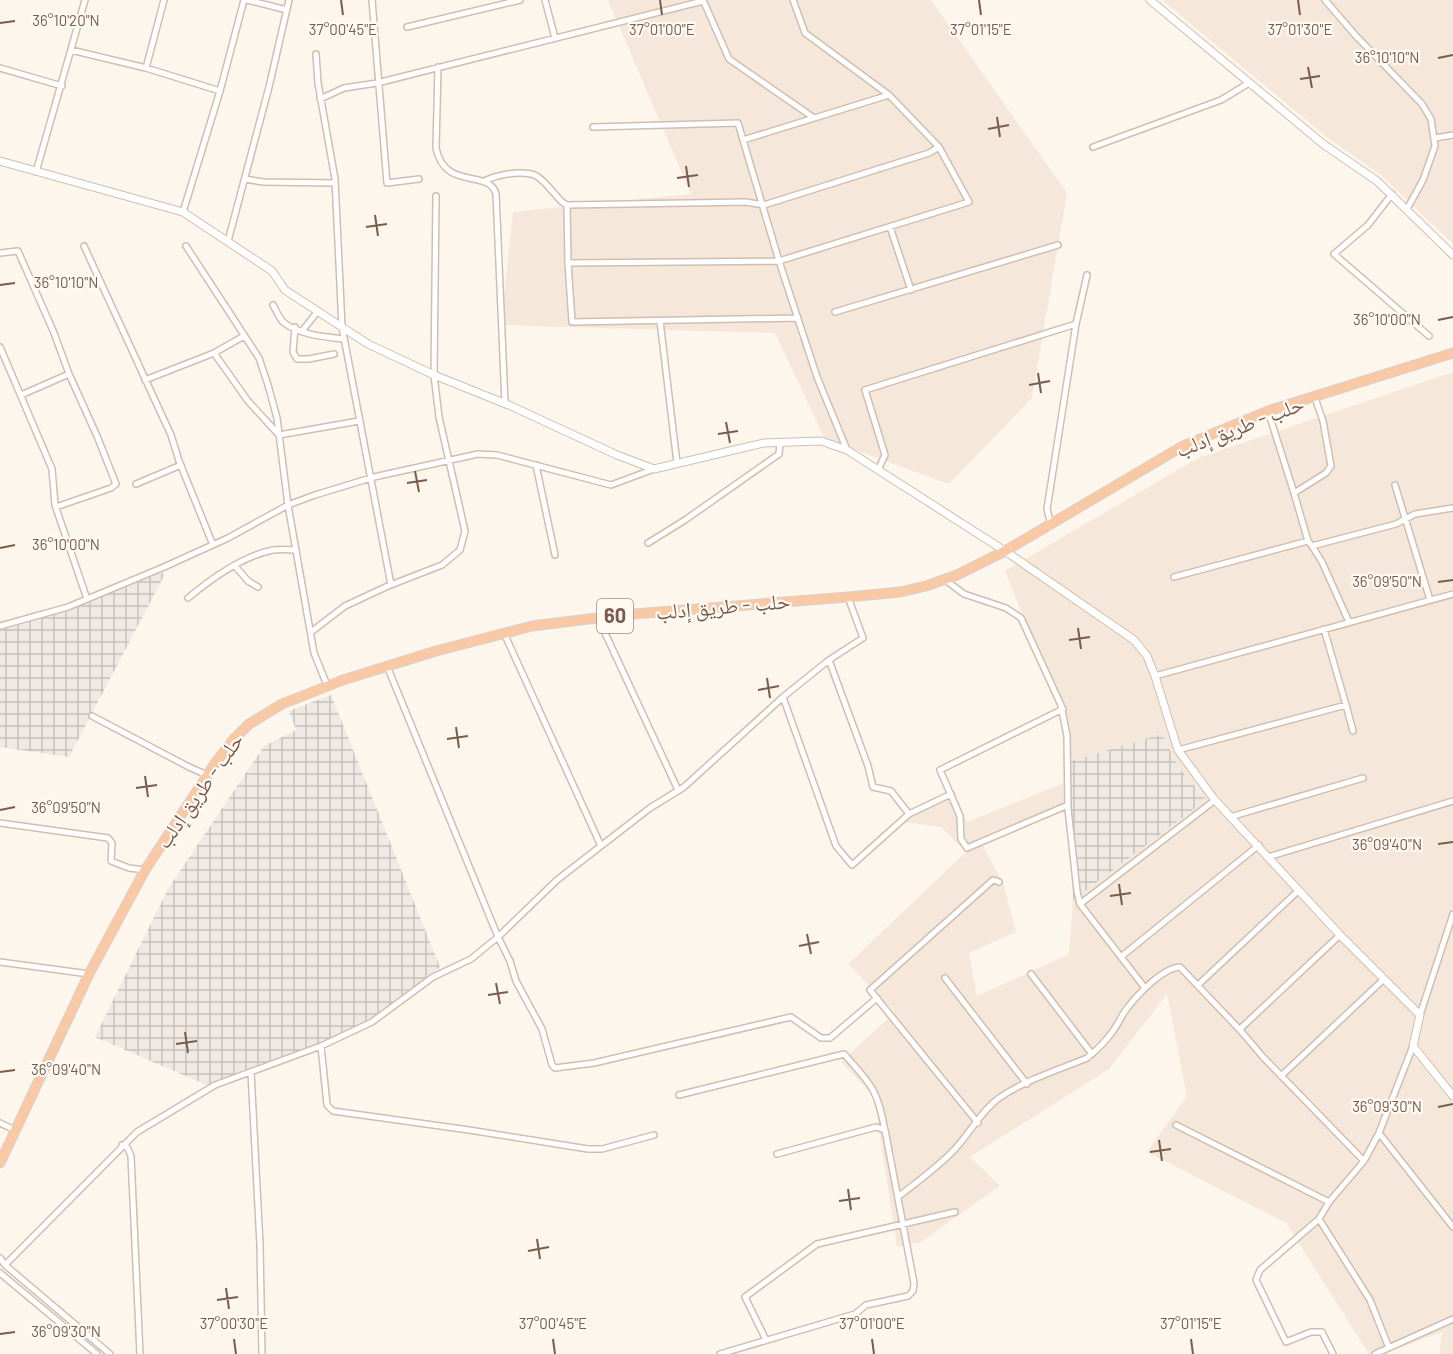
<svg xmlns="http://www.w3.org/2000/svg" width="1453" height="1354" font-family="Barlow,'Noto Naskh Arabic',sans-serif">
  <style>
    .residential { fill: #f5e8da }
    .industrial { fill: url(#industrial-grid) }
    .lines { fill: none; stroke-linecap: round; stroke-linejoin: round }
    .minor-casing { stroke: #d1beb0; stroke-width: 8 }
    .tertiary-casing { stroke: #d1beb0; stroke-width: 9 }
    .trunk-casing { stroke: #dad1cd; stroke-width: 11 }
    .minor { stroke: #fff; stroke-width: 5 }
    .tertiary { stroke: #fff; stroke-width: 7 }
    .trunk { stroke: #f9c8a4; stroke-width: 9 }
    .ticks { fill: none; stroke: #7a5c4d; stroke-width: 2 }
    .labels { text-anchor: middle; stroke-width: 4.5; stroke-linejoin: round; paint-order: stroke }
    .shield { fill: #fffaf3; stroke: #a28b7f; stroke-width: 1.5 }
    .shield-label { font-size: 20px; font-weight: bold; fill: #7a5c4d }
    .street-label { font-size: 21px; fill: #7a5c4d; stroke: #fffaf3 }
    .ticks-label { font-size: 15px; text-anchor: middle; fill: #7a5c4d; stroke: #fffaf3; stroke-width: 4.5; stroke-linejoin: round; paint-order: stroke }
  </style>
  <defs>
    <pattern id="industrial-grid" width="8" height="8" patternUnits="userSpaceOnUse" patternTransform="scale(1.5)"><rect width="8" height="8" fill="#efe9e4"/><path d="M0 4h8M4 0v8" fill="none" stroke="#c7c0bb"/></pattern>
  </defs>
  <rect width="100%" height="100%" fill="#fdf6ec"/>
  <path class="residential" d="M 608,0 L 931,0 L 1067,193 L 1032,398 L 949,484 L 825,439 L 775,333 L 501,325 L 513,212 L 691,194 Z
    M 1162,0 L 1453,0 L 1453,244 L 1381,175 L 1328,138 Z
    M 1453,372 L 1453,1354 L 1439,1354 L 1442,1332 L 1382,1354 L 1369,1354 L 1286,1223 L 1147,1152 L 1187,1096 L 1167,994 L 1109,1069 L 970,1157 L 1000,1186 L 921,1242 L 897,1247 L 874,1096 L 841,1062 L 895,1012 L 848,964 L 966,852 L 941,827 L 905,822 L 904,817 L 954,790 L 967,822 L 1066,782 L 1066,810 L 982,844 L 1004,885 L 1016,932 L 969,953 L 977,996 L 1069,954 L 1073,900 L 1206,800 L 1177,765 L 1162,734 L 1065,763 L 1061,711 L 1005,571 L 1198,458 Z"/>
  <path class="industrial" d="M 159,572 L 165,574 L 69,757 L 0,747 L 0,630 L 74,608 Z
    M 331,695 L 440,967 L 368,1025 L 209,1086 L 95,1037 L 168,889 L 264,746 L 296,730 L 289,711 Z
    M 1162,734 L 1177,765 L 1206,800 L 1073,900 L 1065,763 Z"/>
  <g class="lines">
    <g class="minor-casing">
      <path id="minor" d="M 247,0 L 287,10
        M 372,0 L 387,183 L 419,179
        M 545,0 L 555,38
        M 703,0 L 729,59 L 814,118
        M 793,0 L 805,33 L 889,95 L 939,147 L 969,202 L 779,261 L 568,263 L 572,322 L 798,318
        M 1325,0 L 1356,36 L 1422,104 L 1431,119 L 1435,146 L 1423,180 L 1407,209
        M 407,27 L 520,0
        M 71,50 L 146,68 L 220,91
        M 316,54 L 318,83 L 335,179 L 342,327 L 391,585
        M 438,67 L 436,148 C 445,192 489,168 496,194 L 505,403
        M 0,68 L 62,86
        M 146,68 L 164,0
        M 320,99 L 344,88 L 377,83 L 703,1
        M 593,127 L 738,123 L 779,261 L 817,377 L 847,450
        M 1435,138 L 1453,135
        M 743,140 L 889,95
        M 1093,147 L 1221,100 L 1249,83
        M 36,172 L 85,0
        M 245,179 L 263,182 L 334,183
        M 484,181 C 497,175 516,171 531,174 C 539,175 548,186 553,192 C 558,197 560,202 567,205 L 746,202 L 764,205 L 929,153 L 939,147
        M 1392,194 L 1368,225 L 1334,254 L 1429,336
        M 567,205 L 568,263
        M 183,212 L 220,91 L 244,0
        M 890,227 L 911,290
        M 228,241 L 269,87 L 289,0
        M 84,246 L 171,435 L 179,461 L 213,545
        M 186,246 L 259,358 L 268,385 L 277,418 L 288,505 L 314,653 L 327,685
        M 0,253 L 18,251 L 54,333 L 69,374 L 21,395
        M 273,305 C 276,310 279,318 283,322 C 299,335 325,337 344,339
        M 835,312 L 1058,245
        M 660,321 L 677,463
        M 295,327 L 293,352 L 297,359 L 309,359 L 334,354
        M 302,331 L 318,311
        M 244,336 L 214,353 L 248,401 L 279,435 L 359,421
        M 0,347 L 52,469 L 55,505 L 87,599
        M 145,380 L 214,353
        M 1268,411 L 1294,493
        M 536,465 L 555,555
        M 878,470 L 885,455 L 865,390 L 1076,324
        M 136,484 L 181,465
        M 1395,485 L 1430,600
        M 56,507 L 111,488 L 116,484 L 97,436 L 69,374
        M 1051,525 L 1047,509 L 1076,324 L 1087,275
        M 1308,541 L 1294,493 L 1326,473 L 1331,466 L 1323,421 L 1315,398
        M 648,543 L 685,520 L 779,454 L 780,442
        M 1312,546 L 1322,562 L 1349,622
        M 235,566 L 248,581 L 258,587
        M 1174,577 L 1308,541 L 1312,546 L 1396,524 L 1415,514 L 1453,508
        M 944,579 L 964,594 L 1006,608 L 1021,618 L 1061,705 L 1067,736 L 1068,809 L 1077,891 L 1080,904 L 1145,988
        M 188,598 C 212,578 242,556 273,550 C 280,549 289,550 296,550
        M 598,618 L 678,790
        M 0,626 L 68,607 L 164,567 L 228,538 L 288,505 L 315,495 L 374,477 L 478,454 L 497,455 L 611,485 L 654,469
        M 1324,629 L 1346,705
        M 311,632 L 345,606 L 388,586 L 442,565 L 460,550 L 465,531 L 439,417 L 434,375 L 436,196
        M 504,633 L 601,846
        M 387,666 L 498,937 L 510,961 L 516,981 L 542,1029 L 552,1065 L 555,1068 L 594,1063 L 791,1017 L 821,1038 L 830,1038 L 877,998
        M 1155,676 L 1453,594
        M 783,697 L 836,846 L 852,865 L 909,814 L 891,791 L 873,787 L 868,766 L 829,660 L 863,638 L 848,597
        M 1063,709 L 940,770 L 960,816 L 961,839 L 967,848 L 1068,805
        M 92,716 L 189,767 L 207,775
        M 1178,750 L 1346,705 L 1353,731
        M 909,814 L 951,794
        M 1230,817 L 1363,778
        M 0,823 L 108,838 L 112,843 L 111,861 L 129,868 L 145,870
        M 1268,857 L 1453,801
        M 1080,904 L 1215,800
        M 1122,956 L 1259,845
        M 0,962 L 89,974
        M 1031,974 L 1092,1054
        M 945,978 L 1027,1084
        M 1198,985 L 1299,890
        M 1420,1015 L 1453,914
        M 1240,1029 L 1340,935
        M 321,1046 L 327,1105 L 333,1111 L 469,1130 L 588,1149 L 602,1149 L 654,1135
        M 251,1072 L 260,1245 L 262,1354
        M 1281,1076 L 1384,979
        M 679,1095 L 844,1054 C 871,1084 878,1090 885,1131
        M 0,1123 L 15,1130
        M 978,1123 L 870,990 L 993,880 L 999,882
        M 1176,1125 L 1329,1202
        M 1379,1133 L 1453,1227
        M 122,1145 L 127,1147 L 131,1156 L 140,1354
        M 898,1197 C 917,1182 938,1167 954,1150 C 970,1133 981,1111 999,1098 C 1025,1080 1058,1070 1087,1058 C 1097,1050 1106,1041 1113,1031 C 1119,1023 1122,1014 1128,1007 C 1139,993 1163,968 1180,967 L 1240,1030 L 1263,1057 L 1364,1161
        M 1319,1219 L 1370,1300 L 1389,1348
        M 0,1258 L 5,1265 L 110,1354
        M 5,1265 L 137,1132 L 215,1085 L 321,1046 L 372,1022 L 433,977 L 471,959 L 498,937 L 557,880 L 650,808 L 684,787 L 783,697 L 829,660
        M 0,1273 L 97,1354
        M 766,1340 L 745,1297 L 817,1244 L 955,1212
        M 720,1354 L 855,1314 L 866,1305 L 908,1296 L 913,1291 L 914,1283 L 885,1130 L 876,1127 L 777,1154
        M 1333,1354 L 1322,1332 L 1311,1332 L 1286,1342 L 1256,1280 L 1260,1270 L 1319,1219 L 1329,1202 L 1364,1161 L 1379,1133 L 1413,1046
        M 1375,1354 L 1453,1319"/>
    </g>
    <g class="tertiary-casing">
      <path id="tertiary" d="M 1150,0 L 1323,144 L 1377,181 L 1453,255
        M 0,161 L 183,212 L 272,271 L 285,290 L 368,344 L 434,375 L 511,406 L 617,455 L 654,469 L 764,443 L 821,441 L 847,450 L 1005,551 L 1134,640 L 1147,656 L 1155,676 L 1178,750 L 1214,799 L 1340,935 L 1420,1015 L 1413,1046 L 1453,1096"/>
    </g>
    <g class="trunk-casing">
      <path id="trunk" d="M 0,1163 L 89,974 L 145,870 L 216,762 L 234,739 L 249,724 L 282,704 L 343,680 L 436,651 L 532,626 L 621,615 L 848,597 L 900,592 L 926,586 L 957,575 L 1005,551 L 1183,446 L 1268,411 L 1453,353"/>
    </g>
    <use href="#minor" class="minor"/>
    <use href="#tertiary" class="tertiary"/>
    <use href="#trunk" class="trunk"/>
  </g>
  <path class="ticks" d="M 341,0 L 343,15M 660,0 L 662,15M 979,0 L 981,15M 1298,0 L 1300,15M 0,23 L 15,21M 1438,58 L 1453,55M 1308,67 L 1312,88M 1300,79 L 1320,76M 997,117 L 1000,137M 988,129 L 1009,125M 686,166 L 689,187M 677,178 L 698,175M 375,215 L 378,236M 366,227 L 387,224M 0,285 L 15,283M 1438,320 L 1453,317M 1038,373 L 1041,393M 1029,385 L 1050,381M 726,422 L 730,443M 718,434 L 738,431M 415,471 L 419,492M 407,483 L 427,480M 0,548 L 15,545M 1438,582 L 1453,580M 1078,628 L 1081,649M 1069,640 L 1090,637M 767,678 L 770,698M 758,690 L 779,686M 456,727 L 459,748M 447,739 L 468,736M 145,776 L 148,797M 136,788 L 157,785M 0,810 L 15,807M 1438,844 L 1453,842M 1119,884 L 1122,905M 1110,896 L 1131,893M 807,934 L 811,954M 799,946 L 819,942M 496,983 L 500,1004M 488,995 L 508,992M 185,1032 L 188,1053M 176,1044 L 197,1041M 0,1072 L 15,1070M 1438,1107 L 1453,1104M 1159,1140 L 1162,1161M 1150,1152 L 1171,1149M 848,1189 L 851,1210M 839,1201 L 860,1198M 537,1239 L 540,1259M 528,1251 L 549,1247M 226,1288 L 229,1309M 217,1300 L 238,1297M 0,1334 L 15,1332M 234,1339 L 236,1354M 553,1339 L 555,1354M 872,1339 L 874,1354M 1191,1339 L 1193,1354"/>
  <g class="labels">
    <rect class="shield" x="597" y="599" width="36" height="34" rx="4.5"/>
    <g class="shield-label">
      <text x="615" y="623">60</text>
    </g>
    <g class="street-label">
      <text transform="translate(1240 427) rotate(-21)" y="7">حلب - طريق إدلب</text>
      <text transform="translate(723 607) rotate(-5)" y="7">حلب - طريق إدلب</text>
      <text transform="translate(200 791) rotate(-55)" y="7">حلب - طريق إدلب</text>
    </g>
  </g>
  <g class="ticks-label">
    <text x="66" y="26">36°10'20"N</text>
    <text x="343" y="35">37°00'45"E</text>
    <text x="662" y="35">37°01'00"E</text>
    <text x="981" y="35">37°01'15"E</text>
    <text x="1300" y="35">37°01'30"E</text>
    <text x="1387" y="63">36°10'10"N</text>
    <text x="66" y="288">36°10'10"N</text>
    <text x="1387" y="325">36°10'00"N</text>
    <text x="66" y="550">36°10'00"N</text>
    <text x="1387" y="587">36°09'50"N</text>
    <text x="66" y="813">36°09'50"N</text>
    <text x="1387" y="850">36°09'40"N</text>
    <text x="66" y="1075">36°09'40"N</text>
    <text x="1387" y="1112">36°09'30"N</text>
    <text x="234" y="1329">37°00'30"E</text>
    <text x="553" y="1329">37°00'45"E</text>
    <text x="872" y="1329">37°01'00"E</text>
    <text x="1191" y="1329">37°01'15"E</text>
    <text x="66" y="1337">36°09'30"N</text>
  </g>
</svg>
